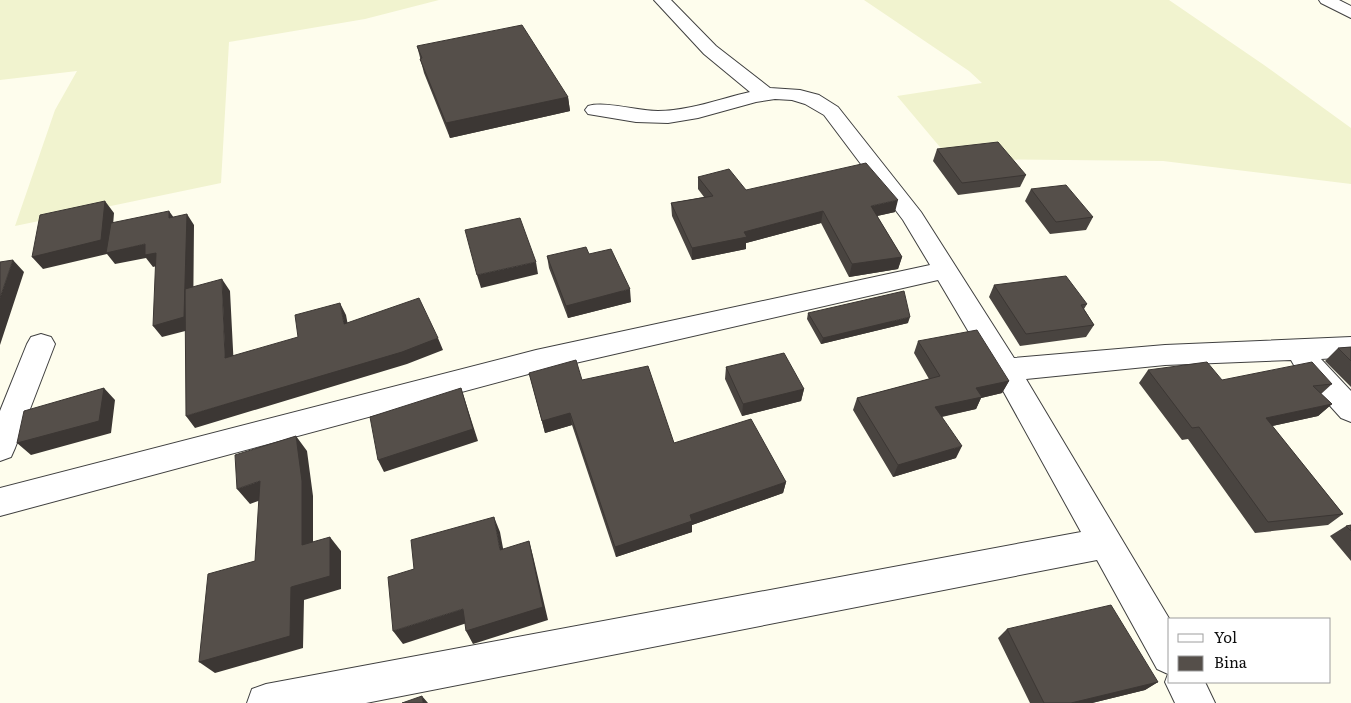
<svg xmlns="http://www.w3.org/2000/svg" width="1351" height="703" font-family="Literata,serif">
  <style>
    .farmland { fill: #f1f3cf }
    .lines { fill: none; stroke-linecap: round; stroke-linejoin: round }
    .minor-casing { stroke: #404040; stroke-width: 2 }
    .minor { fill: #fff; fill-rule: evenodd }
    .wall { fill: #494440 }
    .shaded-wall { fill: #3c3734 }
    .building { fill: #554f4a; stroke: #3c3734 }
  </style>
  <rect width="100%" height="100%" fill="#fefded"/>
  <path class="farmland" d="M 0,0 L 439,0 L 365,19 L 229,42 L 221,183 L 15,226 L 55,110 L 77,71 L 0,80 Z
    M 864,0 L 1169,0 L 1264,65 L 1351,128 L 1351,184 L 1163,161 L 950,159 L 897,96 L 982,83 L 969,71 Z"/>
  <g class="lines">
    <g class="minor-casing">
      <path id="minor" d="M 654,0 L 671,0 L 716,46 L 770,88 L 800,90 L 819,95 L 838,107 L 921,212 L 1014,358 L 1165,345 L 1351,337 L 1351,357 L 1321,359 L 1351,391 L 1351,422 L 1341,418 L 1295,367 L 1291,360 L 1165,365 L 1026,379 L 1170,620 L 1170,682 L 1205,682 L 1215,703 L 1175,703 L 1165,682 L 1168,674 L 1157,669 L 1097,560 L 366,703 L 247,703 L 252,689 L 266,684 L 1081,532 L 996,378 L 938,280 L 536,372 L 0,516 L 0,488 L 536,350 L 930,265 L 903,220 L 824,115 L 805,104 L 792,100 L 775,99 L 756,102 L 698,118 L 668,123 L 636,122 L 588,114 L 585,110 L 588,106 C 606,101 638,111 658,111 C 689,111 719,99 750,92 L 704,54 Z
        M 1319,0 L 1339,0 L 1351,6 L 1351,18 L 1321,3 Z
        M 41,334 L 51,337 L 55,344 L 15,448 L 11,457 L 0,461 L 0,411 L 27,344 L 31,337 Z"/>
    </g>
    <use href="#minor" class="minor"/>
  </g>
  <path class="wall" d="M 417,46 L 568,97 L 570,111 L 450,138 L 424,73 Z
    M 937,149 L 1026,175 L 1020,187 L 958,195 L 933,161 Z
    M 698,177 L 746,190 L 895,212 L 877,216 L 902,257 L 898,269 L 849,277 L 821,223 L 746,243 L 746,249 L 692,260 L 672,216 L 671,203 L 704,197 L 698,189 Z
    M 1031,189 L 1093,217 L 1086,230 L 1050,234 L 1025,201 Z
    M 589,254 L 631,302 L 568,318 L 549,268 L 547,256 Z
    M 994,285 L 1087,304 L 1084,309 L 1094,325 L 1086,337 L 1020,346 L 989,297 Z
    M 808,313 L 908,323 L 821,344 L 807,319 Z
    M 918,341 L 1009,381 L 1002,393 L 981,398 L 976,409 L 942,417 L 956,458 L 893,477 L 853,410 L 857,398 L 929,379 L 914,353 Z
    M 1351,347 L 1351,387 L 1325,361 L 1338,348 Z
    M 726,367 L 804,389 L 801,401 L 742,416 L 725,379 Z
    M 1148,370 L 1222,380 L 1332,384 L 1321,394 L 1332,404 L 1318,416 L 1272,426 L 1343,514 L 1328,525 L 1255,533 L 1188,439 L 1182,440 L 1139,383 Z
    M 529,373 L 582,380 L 674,443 L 786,482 L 783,493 L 692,525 L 692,532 L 616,557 L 572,425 L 545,433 Z
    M 1351,525 L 1351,561 L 1330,536 L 1346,526 Z
    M 1007,629 L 1158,682 L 1145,690 L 1092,703 L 1030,703 L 998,638 Z"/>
  <path class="shaded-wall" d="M 568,97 L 570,111 L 450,138 L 446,123 Z
    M 898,200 L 895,212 L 868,218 L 871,206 Z
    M 105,201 L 114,213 L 111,251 L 145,244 L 156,253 L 164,264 L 153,267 L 146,258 L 115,264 L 107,254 L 43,269 L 32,257 Z
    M 169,211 L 177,222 L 169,218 Z
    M 823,211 L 821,223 L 746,243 L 746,249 L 692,260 L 692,248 L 744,232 Z
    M 187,214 L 194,225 L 193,329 L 162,337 L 153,326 Z
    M 902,257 L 898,269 L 849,277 L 852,264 Z
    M 13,260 L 24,272 L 0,345 L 0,298 Z
    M 536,262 L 538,274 L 481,288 L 477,275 Z
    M 222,279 L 230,291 L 234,369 L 225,358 Z
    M 630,289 L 631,302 L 568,318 L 566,306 Z
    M 340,303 L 346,315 L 350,336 L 344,324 Z
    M 910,317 L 908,323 L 821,344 L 823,338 Z
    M 438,338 L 443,350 L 407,364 L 195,428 L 186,416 Z
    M 1009,381 L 1002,393 L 981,398 L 976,409 L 930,419 L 935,407 L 976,388 Z
    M 104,388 L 115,400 L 111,433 L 31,455 L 17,443 Z
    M 461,388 L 478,441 L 384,472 L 378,460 Z
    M 804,389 L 801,401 L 742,416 L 743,404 Z
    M 1332,404 L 1318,416 L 1254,430 L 1266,418 Z
    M 570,413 L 572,425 L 545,433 L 542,421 Z
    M 296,436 L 307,451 L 313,496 L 313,558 L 302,545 Z
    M 962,446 L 956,458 L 893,477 L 898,465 Z
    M 260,481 L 272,496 L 250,504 L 237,489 Z
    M 786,482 L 783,493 L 692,525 L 692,532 L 616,557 L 615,547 L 690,515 Z
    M 494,517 L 500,532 L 506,564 L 500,550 Z
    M 330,537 L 341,551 L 341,589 L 304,600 L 303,648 L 215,673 L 199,662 L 291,587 Z
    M 529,541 L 533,556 L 548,620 L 473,644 L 466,631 Z
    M 463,609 L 470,622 L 403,644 L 393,631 Z
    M 1158,682 L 1145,690 L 1092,703 L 1071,703 Z
    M 422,696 L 428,703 L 423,703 Z"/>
  <path class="building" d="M 522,25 L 568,97 L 446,123 L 420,59 L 422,58 L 417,46 Z
    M 998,142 L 1026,175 L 962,183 L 937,149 Z
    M 866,163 L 898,200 L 871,206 L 902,257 L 852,264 L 823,211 L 744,232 L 747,237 L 692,248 L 671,203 L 713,196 L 698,177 L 729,169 L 746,190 Z
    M 1066,185 L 1093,217 L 1056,222 L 1031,189 Z
    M 105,201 L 101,240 L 32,257 L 40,215 Z
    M 169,211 L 169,218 L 187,214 L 184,317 L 153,326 L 156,253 L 145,255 L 145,244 L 106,253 L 111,223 Z
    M 520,218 L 536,262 L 477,275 L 465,230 Z
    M 586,247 L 589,254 L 611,249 L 630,289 L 566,306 L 547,256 Z
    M 13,260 L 0,298 L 0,262 Z
    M 1066,276 L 1087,304 L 1081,305 L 1094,325 L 1026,334 L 994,285 Z
    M 222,279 L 225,358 L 298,337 L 295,315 L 340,303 L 344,324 L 419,298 L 438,338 L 402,352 L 186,416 L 185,289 Z
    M 904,291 L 910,317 L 823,338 L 808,313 Z
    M 977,330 L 1009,381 L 976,388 L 982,397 L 935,407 L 962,446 L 898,465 L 857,398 L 940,376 L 918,341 Z
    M 1351,347 L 1351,361 L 1338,348 Z
    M 784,353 L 804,389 L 743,404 L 726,367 Z
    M 576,360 L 582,380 L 648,366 L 674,443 L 751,419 L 786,482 L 690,515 L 692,521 L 615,547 L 570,413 L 542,421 L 529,373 Z
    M 1207,362 L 1222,380 L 1312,362 L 1332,384 L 1313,386 L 1332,404 L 1266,418 L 1343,514 L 1268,522 L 1199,427 L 1192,428 L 1148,370 Z
    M 104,388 L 99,421 L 17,443 L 24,411 Z
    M 461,388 L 473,429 L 378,460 L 370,417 Z
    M 296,436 L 302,481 L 302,545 L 330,537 L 330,576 L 291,587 L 290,636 L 199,662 L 208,574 L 255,561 L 260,481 L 237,489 L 235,455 Z
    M 494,517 L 500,550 L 529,541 L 543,607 L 466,631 L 463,609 L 393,631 L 388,577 L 414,569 L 411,540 Z
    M 1351,525 L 1351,531 L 1346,526 Z
    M 1111,605 L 1158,682 L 1071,703 L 1044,703 L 1007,629 Z
    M 422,696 L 423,703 L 402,703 Z"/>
  <rect x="1168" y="618" width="162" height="65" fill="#ffffff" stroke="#9e9e9e"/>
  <rect x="1178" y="634" width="25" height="8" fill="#ffffff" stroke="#9e9e9e"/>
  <text x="1214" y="643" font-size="15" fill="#0d0d0d">Yol</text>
  <rect x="1178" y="656" width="25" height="15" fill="#554f4a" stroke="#9e9e9e"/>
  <text x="1214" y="668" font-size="15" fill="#0d0d0d">Bina</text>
</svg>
